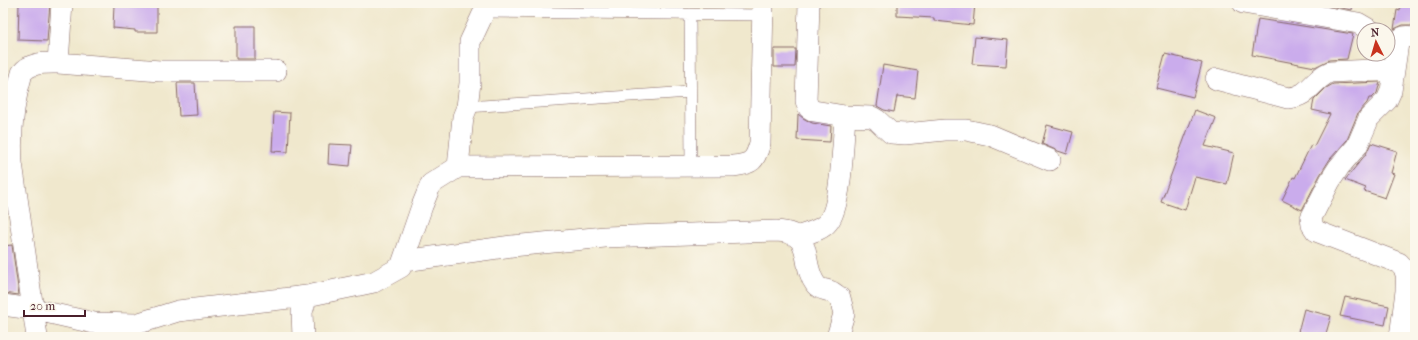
<svg xmlns="http://www.w3.org/2000/svg" width="1418" height="340" font-family="'IM FELL French Canon',serif">
  <style>
    .building { fill: #caacec }
    .lines { fill: none; stroke-linecap: round; stroke-linejoin: round }
    .lane-casing { stroke: #846564; stroke-width: 12 }
    .street-casing { stroke: #846564; stroke-width: 22 }
    .lane { stroke: #fff; stroke-width: 11 }
    .street { stroke: #fff; stroke-width: 21 }
  </style>
  <rect width="100%" height="100%" fill="#fbf7ec"/>
  <filter id="ink" filterUnits="userSpaceOnUse"><feTurbulence type="fractalNoise" baseFrequency=".025" numOctaves="2"/><feDisplacementMap in="SourceGraphic" scale="8" xChannelSelector="R" yChannelSelector="G"/><feConvolveMatrix kernelMatrix="1 2 1 2 8 2 1 2 1" color-interpolation-filters="sRGB"/></filter>
  <filter id="wash" filterUnits="userSpaceOnUse"><feTurbulence type="fractalNoise" baseFrequency=".012" numOctaves="4" result="noise"/><feDisplacementMap in="SourceGraphic" scale="16" xChannelSelector="R" yChannelSelector="G"/><feGaussianBlur stdDeviation="0.9" result="paint"/><feColorMatrix in="noise" values="0 0 0 0 0 0 0 0 0 0 0 0 0 0 0 0 0 1.4 0 .05"/><feComposite in="paint" operator="in"/></filter>
  <g filter="url(#wash)">
    <rect width="100%" height="100%" fill="#f0e8cd"/>
    <g id="blocks">
      <path class="building" d="M 19,3 L 50,3 L 47,41 L 18,40 Z
        M 135,3 L 157,3 L 157,32 L 135,32 L 135,30 L 113,28 L 114,5 L 135,7 Z
        M 897,3 L 975,3 L 973,25 L 934,21 L 934,18 L 897,16 Z
        M 1313,3 L 1353,3 L 1352,10 Z
        M 1401,3 L 1415,3 L 1415,25 L 1403,25 L 1394,29 L 1397,10 L 1400,11 Z
        M 1258,19 L 1353,34 L 1347,59 L 1329,60 L 1315,67 L 1252,55 Z
        M 236,26 L 255,26 L 255,59 L 236,59 Z
        M 975,37 L 1008,40 L 1006,66 L 972,64 Z
        M 774,49 L 796,49 L 795,67 L 774,67 Z
        M 1165,54 L 1202,63 L 1193,97 L 1156,88 Z
        M 883,65 L 918,71 L 915,98 L 897,96 L 894,112 L 884,110 L 877,106 Z
        M 1380,82 L 1377,93 L 1372,98 L 1369,98 L 1367,103 L 1358,113 L 1347,140 L 1330,159 L 1320,175 L 1302,210 L 1282,200 L 1293,177 L 1295,178 L 1311,145 L 1314,146 L 1330,114 L 1312,110 L 1314,100 L 1326,88 L 1333,84 Z
        M 177,83 L 195,83 L 197,115 L 179,116 Z
        M 1195,110 L 1216,118 L 1205,146 L 1234,153 L 1227,184 L 1195,177 L 1185,210 L 1161,202 Z
        M 274,112 L 290,113 L 288,152 L 272,151 Z
        M 798,114 L 803,118 L 812,123 L 831,126 L 830,142 L 797,140 Z
        M 1047,125 L 1073,132 L 1067,154 L 1058,151 L 1042,144 Z
        M 1371,143 L 1397,151 L 1391,173 L 1394,174 L 1385,198 L 1364,191 L 1366,188 L 1345,180 L 1366,154 Z
        M 329,144 L 352,145 L 350,166 L 328,164 Z
        M 12,245 L 19,295 L 3,293 L 3,246 Z
        M 1345,297 L 1389,306 L 1385,325 L 1340,316 Z
        M 1304,309 L 1331,316 L 1325,337 L 1319,337 L 1298,332 Z"/>
    </g>
  </g>
  <g filter="url(#ink)">
    <use href="#blocks" fill-opacity="0" stroke="#846564" stroke-width="1"/>
    <g class="lines">
      <g class="lane-casing">
        <path id="lane" d="M 484,12 L 763,15
          M 690,14 L 691,166
          M 467,107 L 690,92"/>
      </g>
      <g class="street-casing">
        <path id="street" d="M 809,3 L 806,101 L 809,108 L 814,111 L 845,116
          M 1243,3 L 1358,23 L 1370,30
          M 1415,37 C 1407,36 1402,35 1398,43 L 1391,91 L 1387,100 L 1369,118 L 1357,146 L 1339,167 L 1330,181 L 1311,218 L 1312,225 L 1316,231 L 1399,263 C 1409,273 1406,278 1406,291 L 1410,295 L 1415,297
          M 58,63 L 160,71 L 276,71
          M 1216,79 L 1288,98 C 1311,96 1311,80 1330,72 L 1394,69
          M 458,167 L 733,166 C 752,164 755,161 760,143 L 763,3
          M 797,237 C 807,233 821,231 828,222 C 842,206 843,139 845,116 L 872,117 L 877,120 L 891,133 L 905,134 L 945,130 L 966,130 L 990,135 L 1050,160
          M 404,261 L 512,246 L 605,237 L 776,231 C 817,233 799,262 816,285 C 820,290 826,289 832,292 C 835,294 838,296 840,298 L 844,314 L 837,337
          M 3,305 L 32,309 L 94,323 L 136,324 L 178,311 L 307,296 L 374,282 L 401,267 L 422,206 L 431,184 L 458,167 L 463,117 L 467,107 L 470,83 L 470,42 L 484,12 L 486,3
          M 37,337 L 12,163 C 10,132 13,103 22,73 C 30,62 45,63 58,63 L 62,3
          M 303,337 L 302,312 L 307,296
          M 1400,337 L 1406,291"/>
      </g>
      <use href="#lane" class="lane"/>
      <use href="#street" class="street"/>
    </g>
  </g>
  <rect width="1418" height="340" fill="none" stroke="#fbf7ec" stroke-width="16"/>
  <g transform="translate(1376 42) rotate(355)"><circle r="19" fill="#fbf7ec" stroke="#b4a19f"/>
  <path d="M0-3L7 15L0 10L-7 15Z" fill="#c8321e"/>
  <text y="-6" font-size="11" font-weight="bold" text-anchor="middle" fill="#4a1f2b">N</text>
  </g>
  <path d="M24 310v6h61v-6" fill="none" stroke="#4a1f2b" stroke-width="2"/>
  <text x="30" y="310" font-size="12" fill="#4a1f2b" stroke="#fbf7ec" stroke-width="3" paint-order="stroke">20 m</text>
</svg>
